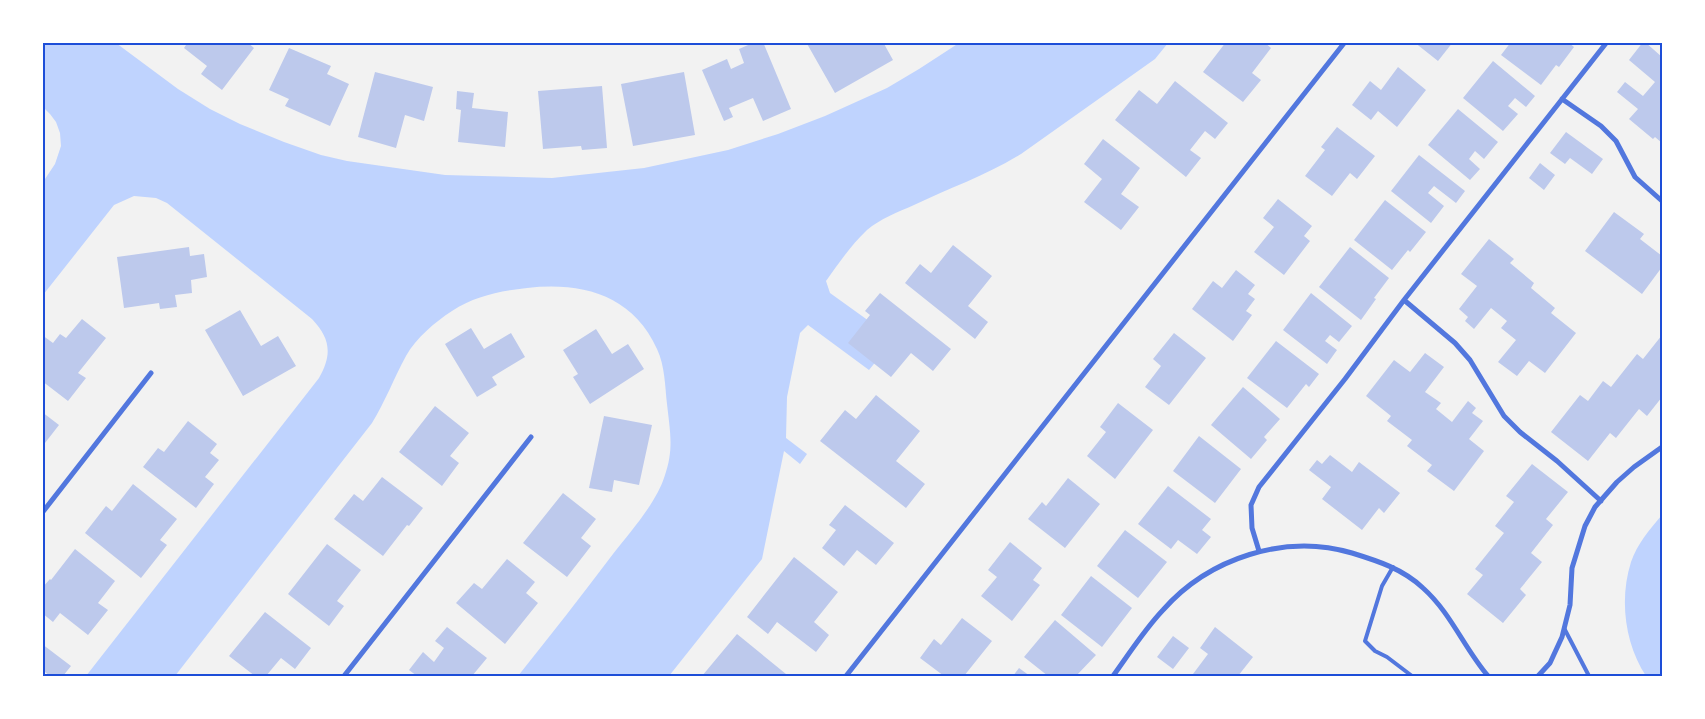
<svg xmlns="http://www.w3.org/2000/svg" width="1705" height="719" font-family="'PT Sans',sans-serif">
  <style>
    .water { fill: #bfd3fe }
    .building { fill: #bdc9ec }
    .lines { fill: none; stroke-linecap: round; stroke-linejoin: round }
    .service { stroke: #5277de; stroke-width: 4 }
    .minor { stroke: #5277de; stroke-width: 5 }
    .neatline { fill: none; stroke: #1d4ed8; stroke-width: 2 }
  </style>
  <rect width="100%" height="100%" fill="#f2f2f2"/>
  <path class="water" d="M 43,43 L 116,43 L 178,89 L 210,109 L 240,124 L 284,142 L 321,155 L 347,161 L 445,175 L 552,178 L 644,168 L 728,150 L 778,134 L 825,116 L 887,88 L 919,69 L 959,43 L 1168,43 L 1155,59 L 1021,154 C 987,175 950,188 914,205 C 898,212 880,219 867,230 C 851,245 839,263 826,281 L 830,293 L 894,339 L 869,370 L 808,325 L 800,333 L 787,397 L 786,438 L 807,454 L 800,464 L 784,451 L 762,559 L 669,676 L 518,676 C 550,636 582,595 613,554 C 631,531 657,502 665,475 C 674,449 670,431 667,404 C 665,386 665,366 657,349 C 632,294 581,282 527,288 C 500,291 475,296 452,311 C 435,322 416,338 406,356 C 394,378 385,402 372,423 L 175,676 L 86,676 L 319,378 C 332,355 331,339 312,319 L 167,203 L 156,198 L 134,196 L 114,205 L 43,295 L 43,182 L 55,164 L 61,146 L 60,133 L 56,122 L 50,114 L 43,107 Z
    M 1662,515 L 1662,676 L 1646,676 C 1625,644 1619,600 1631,562 C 1637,544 1650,529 1662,515 Z"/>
  <path class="building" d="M 188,42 L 247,42 L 254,48 L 222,90 L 201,74 L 207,66 L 184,48 Z
    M 755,42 L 763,42 L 791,109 L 763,121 L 753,98 L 729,108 L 733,117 L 724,121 L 702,70 L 727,59 L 731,69 L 744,63 L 739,49 Z
    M 806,42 L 883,42 L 893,60 L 835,93 Z
    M 1226,42 L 1264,42 L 1271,48 L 1252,73 L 1261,80 L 1243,102 L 1203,72 Z
    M 1414,42 L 1453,42 L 1438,61 Z
    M 1511,42 L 1568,42 L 1574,47 L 1559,67 L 1556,65 L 1541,85 L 1501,55 Z
    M 1643,42 L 1645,42 L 1662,57 L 1662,143 L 1655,137 L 1653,139 L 1629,119 L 1638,109 L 1617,92 L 1625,82 L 1643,96 L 1655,82 L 1629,60 Z
    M 289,48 L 331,66 L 327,74 L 349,84 L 330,126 L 285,106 L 289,99 L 269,90 Z
    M 1493,61 L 1535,96 L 1526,107 L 1515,98 L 1508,106 L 1518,114 L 1503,131 L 1463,98 Z
    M 1398,67 L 1426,90 L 1397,127 L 1378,111 L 1371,120 L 1352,105 L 1370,81 L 1381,90 Z
    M 375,72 L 433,87 L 424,121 L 405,115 L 396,148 L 358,137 Z
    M 684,72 L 695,135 L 633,146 L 621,84 Z
    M 1175,81 L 1228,123 L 1215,139 L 1205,131 L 1190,150 L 1201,158 L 1186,177 L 1115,120 L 1139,90 L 1157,104 Z
    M 602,86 L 607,148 L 582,150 L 581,146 L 543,149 L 538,91 Z
    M 457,91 L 474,93 L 472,108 L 508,112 L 505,147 L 458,142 L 461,110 L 456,109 Z
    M 1458,109 L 1498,142 L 1484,159 L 1475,151 L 1469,159 L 1480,169 L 1470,180 L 1428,145 Z
    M 1337,127 L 1375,156 L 1357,179 L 1350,173 L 1332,196 L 1305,176 L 1325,150 L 1321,147 Z
    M 1566,132 L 1603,159 L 1592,174 L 1570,158 L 1565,164 L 1550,153 Z
    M 1103,139 L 1140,168 L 1121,194 L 1139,207 L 1121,230 L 1084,202 L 1102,179 L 1084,164 Z
    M 1419,155 L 1465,191 L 1456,203 L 1434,186 L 1428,193 L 1444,206 L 1431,223 L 1391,191 Z
    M 1540,163 L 1555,175 L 1544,190 L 1529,178 Z
    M 1278,199 L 1312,226 L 1304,236 L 1310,241 L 1284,275 L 1254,252 L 1274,227 L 1263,218 Z
    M 1385,200 L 1426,232 L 1410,252 L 1408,250 L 1392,270 L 1354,240 Z
    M 1614,212 L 1644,234 L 1640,239 L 1662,256 L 1662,267 L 1642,294 L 1585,251 Z
    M 1489,239 L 1514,259 L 1510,263 L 1534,283 L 1531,288 L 1555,308 L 1551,313 L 1576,333 L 1545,373 L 1529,361 L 1517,376 L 1498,362 L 1516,340 L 1501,328 L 1507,321 L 1491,308 L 1474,329 L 1465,321 L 1468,317 L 1459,309 L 1477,286 L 1461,274 Z
    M 953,245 L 992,276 L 968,306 L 988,322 L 975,339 L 905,283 L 920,264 L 931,273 Z
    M 189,247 L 190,256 L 204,254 L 207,277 L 191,280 L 192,293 L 175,295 L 177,307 L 160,309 L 159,303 L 124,308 L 117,257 Z
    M 1350,247 L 1389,278 L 1374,298 L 1376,299 L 1361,320 L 1319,287 Z
    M 1236,270 L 1255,285 L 1248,294 L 1255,299 L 1246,311 L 1252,315 L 1233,341 L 1192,309 L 1213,281 L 1222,288 Z
    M 880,293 L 951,349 L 933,371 L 911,353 L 891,377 L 848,343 L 870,315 L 865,311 Z
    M 1311,293 L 1352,326 L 1339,342 L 1330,335 L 1325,341 L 1337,350 L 1327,364 L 1283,330 Z
    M 240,310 L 261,346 L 278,336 L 296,366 L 243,396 L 205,330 Z
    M 82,319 L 106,338 L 78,373 L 86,378 L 68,401 L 42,381 L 42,335 L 53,343 L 60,334 L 66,338 Z
    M 471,328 L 484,349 L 511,333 L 525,357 L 492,377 L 497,385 L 477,397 L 445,344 Z
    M 596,329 L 612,354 L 628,344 L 644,369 L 590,404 L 573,377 L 578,374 L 563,350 Z
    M 1174,333 L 1206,358 L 1169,405 L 1145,387 L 1161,366 L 1153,359 Z
    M 1662,335 L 1662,397 L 1647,416 L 1639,409 L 1616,438 L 1610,433 L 1588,461 L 1551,432 L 1580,395 L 1588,401 L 1603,381 L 1611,387 L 1637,354 L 1643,359 Z
    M 1276,341 L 1319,374 L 1309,387 L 1306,384 L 1287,408 L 1247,378 Z
    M 1425,353 L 1444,367 L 1425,392 L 1441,403 L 1436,409 L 1452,422 L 1468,401 L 1476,408 L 1472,413 L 1483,421 L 1469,439 L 1484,451 L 1454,491 L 1427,471 L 1432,465 L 1407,446 L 1412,440 L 1387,421 L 1391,416 L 1366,396 L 1394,360 L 1410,372 Z
    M 1243,387 L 1280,419 L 1264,437 L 1267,440 L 1251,459 L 1211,425 Z
    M 876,395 L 920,431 L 896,461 L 925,484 L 906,508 L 820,441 L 845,410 L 856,419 Z
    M 1118,403 L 1153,430 L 1115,479 L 1087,456 L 1106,432 L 1100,427 Z
    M 435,406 L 469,433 L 450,456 L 459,463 L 442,486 L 399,452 Z
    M 42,412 L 59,425 L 45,443 L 42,441 Z
    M 604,416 L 652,425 L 639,485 L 614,480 L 612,492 L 589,488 Z
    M 188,421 L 217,444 L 210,453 L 219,460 L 205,477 L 214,484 L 196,508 L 143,467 L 158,448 L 164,452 Z
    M 1199,436 L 1241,469 L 1215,503 L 1173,471 Z
    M 1330,455 L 1352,472 L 1359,462 L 1400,493 L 1384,513 L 1379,508 L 1362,530 L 1322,499 L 1331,487 L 1309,470 L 1317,460 L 1322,464 Z
    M 1532,464 L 1568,492 L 1546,519 L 1553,525 L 1531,553 L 1542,562 L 1520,589 L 1526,595 L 1503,623 L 1467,594 L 1483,575 L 1475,569 L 1504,533 L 1495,526 L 1514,502 L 1506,496 Z
    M 382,477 L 423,508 L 409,526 L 407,525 L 383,556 L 334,519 L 354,494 L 363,501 Z
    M 1068,478 L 1100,504 L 1065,548 L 1028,519 L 1042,502 L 1046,506 Z
    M 133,484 L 177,519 L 160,540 L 167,545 L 141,578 L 85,533 L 106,506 L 112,511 Z
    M 1168,486 L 1211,519 L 1202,530 L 1211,537 L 1197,554 L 1178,540 L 1171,549 L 1138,524 Z
    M 563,493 L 596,519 L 581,538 L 591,546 L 567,577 L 523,543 Z
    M 845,505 L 894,543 L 876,565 L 857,550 L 844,566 L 822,548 L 836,530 L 829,525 Z
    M 1125,530 L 1167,562 L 1138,598 L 1097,566 Z
    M 1010,542 L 1042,568 L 1033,580 L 1040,585 L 1012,621 L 981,596 L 997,577 L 988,570 Z
    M 327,544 L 361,570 L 337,601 L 344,606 L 329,626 L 288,594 Z
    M 75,549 L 115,581 L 98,603 L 108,610 L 88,635 L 60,613 L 53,622 L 42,613 L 42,588 L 50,579 L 51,580 Z
    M 794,557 L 838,592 L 814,622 L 829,635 L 816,652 L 777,622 L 768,634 L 747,617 Z
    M 507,559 L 535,582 L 526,593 L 538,603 L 505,644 L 456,603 L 474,583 L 482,589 Z
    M 1091,576 L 1132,608 L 1102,647 L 1061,615 Z
    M 265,612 L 311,648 L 295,669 L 281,658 L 266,676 L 255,676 L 229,656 Z
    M 962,618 L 992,641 L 964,676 L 944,676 L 920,658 L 934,639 L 941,645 Z
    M 1055,620 L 1096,655 L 1076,676 L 1048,676 L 1024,657 Z
    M 447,627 L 487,658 L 472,676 L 417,676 L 409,670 L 423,652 L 434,662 L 444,648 L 435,641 Z
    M 1215,627 L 1253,657 L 1238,676 L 1197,676 L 1193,674 L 1208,654 L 1200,648 Z
    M 737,634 L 786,674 L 784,676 L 702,676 Z
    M 1173,636 L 1189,648 L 1173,669 L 1157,657 Z
    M 42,644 L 71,666 L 63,676 L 50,676 L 45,672 L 42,675 Z
    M 1019,668 L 1030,676 L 1013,676 Z"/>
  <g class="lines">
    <path class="service" d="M 1393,567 L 1382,586 L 1365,641 L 1375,651 L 1387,657 L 1412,676
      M 1564,628 L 1589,676"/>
    <path class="minor" d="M 1562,99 L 1601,126 L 1616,141 L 1635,177 L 1662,201
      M 1404,300 L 1455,343 L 1470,360 L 1504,416 L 1520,432 L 1557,461 L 1601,501
      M 42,513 L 151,373
      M 1259,551 L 1252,528 L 1251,505 L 1259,487 L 1345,379 L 1404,300 L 1607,42
      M 344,676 L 531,437
      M 846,676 L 1345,42
      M 1113,676 C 1129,654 1144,630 1163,610 C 1209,558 1285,533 1352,553 C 1378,561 1403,569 1423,588 C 1451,613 1464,648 1488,676
      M 1538,676 L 1550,663 L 1562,637 L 1570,605 L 1572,568 L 1585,526 L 1595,507 L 1617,482 L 1634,467 L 1662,447"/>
  </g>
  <rect width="1705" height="719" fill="none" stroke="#ffffff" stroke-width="88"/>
  <rect x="44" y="44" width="1617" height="631" class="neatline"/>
</svg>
